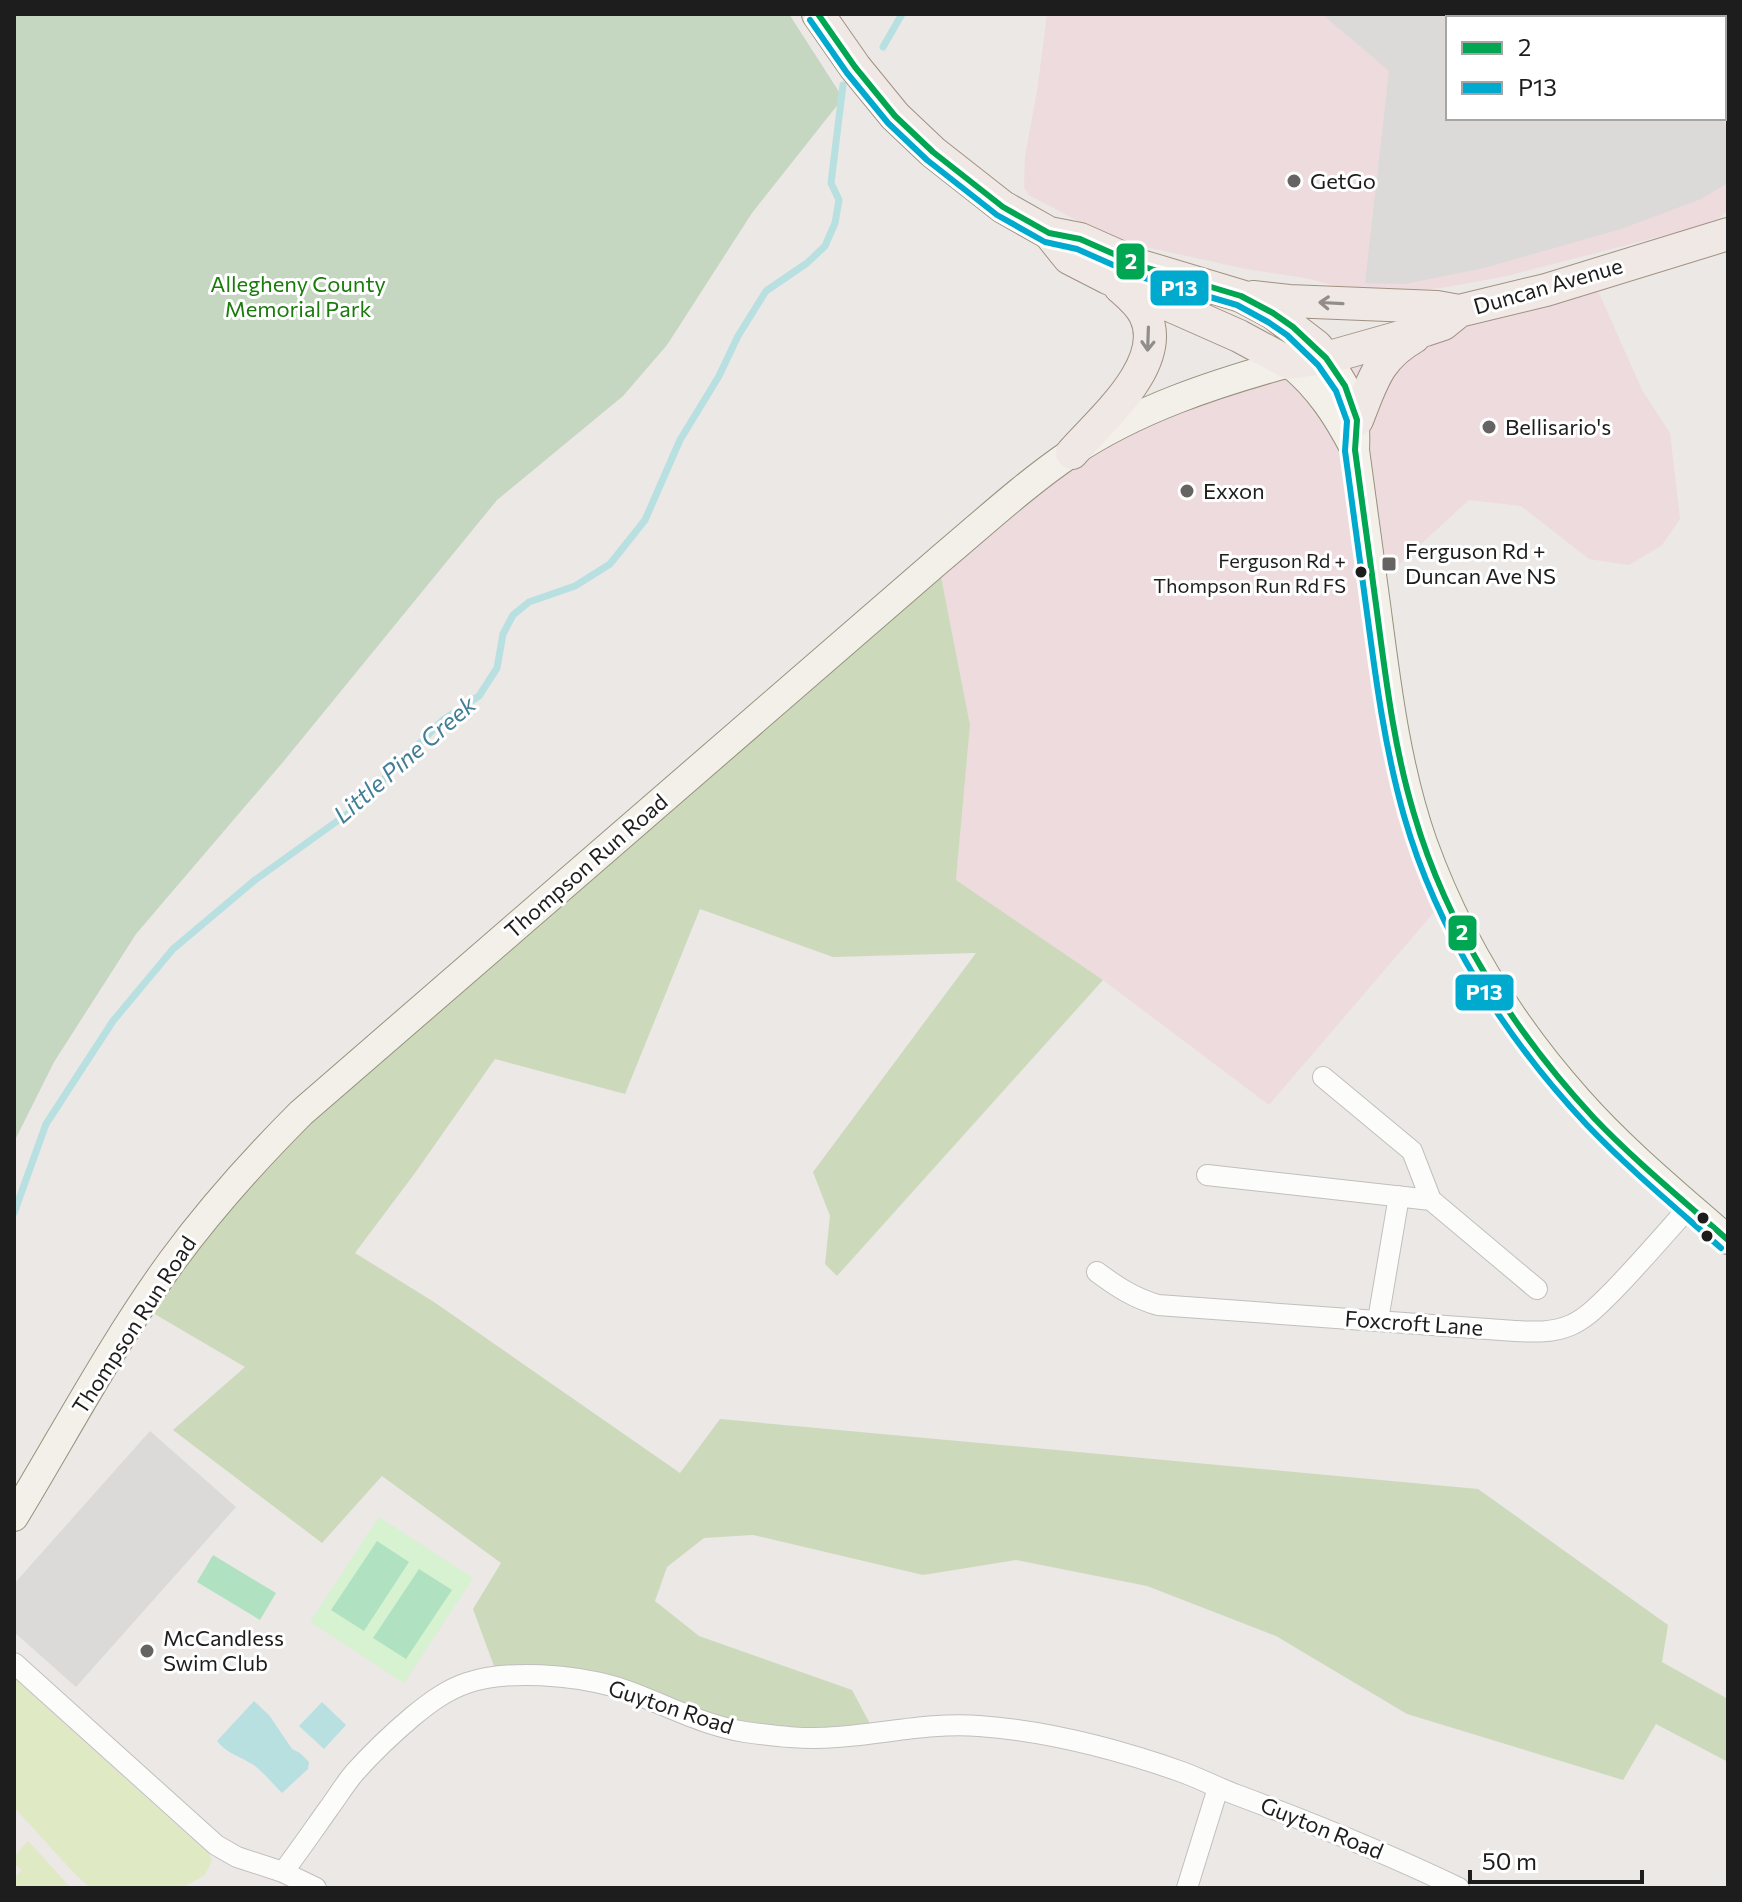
<svg xmlns="http://www.w3.org/2000/svg" width="1742" height="1902" font-family="Commissioner,sans-serif">
  <style>
    .commercial { fill: #eedbde; fill-rule: evenodd }
    .grass { fill: #dfe9c4 }
    .forest { fill: #ccdabb }
    .cemetery { fill: #c5d6c1 }
    .park { fill: #d7f2d0 }
    .pitch { fill: #b0e2c2 }
    .parking { fill: #dbdad9 }
    .water { fill: #b8e0e0 }
    .lines { fill: none; stroke-linecap: round; stroke-linejoin: round }
    .stream { stroke: #b8e0e0; stroke-width: 7 }
    .street-casing { stroke: #c1bfbe; stroke-width: 22 }
    .secondary-casing { stroke: #96927e; stroke-width: 30 }
    .primary-casing { stroke: #a19182; stroke-width: 34 }
    .street { stroke: #fcfcfb; stroke-width: 20 }
    .secondary { stroke: #f3f0e9; stroke-width: 28 }
    .primary { stroke: #f0e8e4; stroke-width: 32 }
    .bus-1-casing { stroke: #fff; stroke-width: 12 }
    .bus-2-casing { stroke: #fff; stroke-width: 12 }
    .bus-1 { stroke: #00a651; stroke-width: 6 }
    .bus-2 { stroke: #00a9ce; stroke-width: 6 }
    .oneway { stroke: #918d8a }
    .poi-dot { fill: #656463; stroke: #fff; stroke-width: 3 }
    .bus-dot { fill: #1d1d1d; stroke: #fff; stroke-width: 3 }
    .labels { text-anchor: middle; stroke-width: 6; stroke-linejoin: round; paint-order: stroke }
    .bus-label { font-size: 20px; fill: #1d1d1d; stroke: #fff; text-anchor: end }
    .poi-label { font-size: 22px; fill: #1d1d1d; stroke: #fff; text-anchor: start }
    .park-label { font-size: 22px; fill: #197b0a; stroke: #fff }
    .street-label { font-size: 22px; fill: #1d1d1d; stroke: #fff }
    .water-label { font-size: 24px; font-style: italic; fill: #417e96; stroke: #fff }
    .line-badge { stroke: #fff; stroke-width: 3 }
    .badge-label { font-size: 22px; text-anchor: middle; font-weight: bold; fill: #fff }
  </style>
  <rect width="100%" height="100%" fill="#ebe8e6"/>
  <path class="commercial" d="M 1047,14 L 1728,14 L 1728,211 L 1717,219 L 1689,229 L 1507,276 L 1441,288 L 1396,292 L 1360,292 L 1305,278 L 1246,269 L 1114,240 L 1029,195 L 1024,187 L 1025,156 L 1037,92 ZM 1448,18 L 1724,18 L 1724,118 L 1448,118 Z
    M 1591,275 L 1642,390 L 1670,433 L 1680,519 L 1662,545 L 1629,565 L 1589,559 L 1521,506 L 1469,500 L 1374,587 L 1446,898 L 1269,1105 L 1103,980 L 956,880 L 970,725 L 938,561 L 1107,432 Z"/>
  <path class="grass" d="M 14,1678 L 209,1854 L 212,1860 L 205,1875 L 182,1888 L 91,1888 L 75,1874 L 14,1807 Z
    M 28,1841 L 71,1888 L 17,1888 L 14,1886 L 14,1879 L 22,1870 L 14,1863 L 14,1857 Z"/>
  <path class="forest" d="M 938,561 L 970,725 L 956,880 L 1103,980 L 837,1276 L 825,1264 L 830,1216 L 813,1172 L 976,953 L 833,957 L 700,909 L 625,1094 L 495,1059 L 415,1173 L 355,1253 L 434,1302 L 680,1473 L 720,1419 L 1478,1489 L 1668,1625 L 1662,1662 L 1728,1699 L 1728,1762 L 1656,1724 L 1623,1780 L 1407,1714 L 1276,1636 L 1147,1586 L 1016,1560 L 923,1575 L 753,1535 L 704,1538 L 667,1567 L 655,1601 L 699,1636 L 852,1690 L 875,1733 L 768,1735 L 616,1688 L 498,1677 L 473,1609 L 501,1563 L 382,1476 L 322,1543 L 173,1430 L 245,1367 L 141,1306 L 236,1180 Z"/>
  <path class="cemetery" d="M 14,14 L 789,14 L 843,98 L 752,213 L 667,345 L 623,396 L 497,500 L 283,762 L 136,934 L 54,1062 L 14,1142 Z"/>
  <path class="park" d="M 379,1517 L 473,1578 L 404,1683 L 310,1622 Z"/>
  <path class="pitch" d="M 377,1541 L 409,1562 L 364,1631 L 331,1610 Z
    M 213,1555 L 276,1593 L 260,1620 L 197,1582 Z
    M 419,1569 L 452,1590 L 406,1659 L 373,1638 Z"/>
  <path class="parking" d="M 1322,14 L 1595,14 L 1599,18 L 1448,18 L 1448,118 L 1718,118 L 1728,126 L 1728,183 L 1701,199 L 1621,229 L 1484,268 L 1405,284 L 1365,283 L 1389,71 Z
    M 150,1431 L 236,1507 L 76,1687 L 14,1632 L 14,1584 Z"/>
  <path class="water" d="M 254,1701 L 269,1715 L 292,1749 L 300,1753 L 309,1762 L 308,1769 L 282,1793 C 273,1784 265,1774 255,1766 C 239,1755 230,1756 217,1741 Z
    M 322,1702 L 346,1725 L 324,1749 L 299,1726 Z"/>
  <g class="lines">
    <path class="stream" d="M 883,47 L 902,14
      M 14,1213 L 46,1124 L 113,1021 L 173,949 L 255,880 L 354,809 L 443,720 L 479,696 L 497,668 L 503,634 L 513,615 L 529,602 L 575,586 L 610,564 L 645,520 L 680,440 L 719,376 L 738,336 L 766,291 L 807,263 L 825,246 L 835,223 L 839,200 L 831,183 L 843,85"/>
    <g class="street-casing">
      <path id="street" d="M 1323,1077 L 1412,1151 L 1431,1200
        M 1207,1175 L 1431,1200 L 1537,1289
        M 1097,1272 C 1117,1287 1134,1298 1158,1305 L 1515,1331 C 1534,1332 1553,1333 1571,1325 C 1588,1317 1601,1303 1614,1290 C 1640,1263 1665,1234 1689,1207
        M 1378,1320 L 1399,1196
        M 14,1663 L 216,1845 L 237,1857 L 283,1872 L 316,1888
        M 283,1872 C 299,1851 314,1829 329,1808 C 338,1796 346,1782 356,1771 C 373,1752 392,1734 412,1717 C 429,1703 446,1690 467,1683 C 509,1669 574,1675 616,1687 C 659,1701 700,1725 745,1732 C 775,1736 806,1740 836,1737 C 883,1734 932,1722 979,1726 C 1048,1731 1117,1749 1182,1772 C 1201,1779 1218,1788 1237,1795 C 1312,1823 1386,1853 1459,1888
        M 1187,1888 L 1218,1788"/>
    </g>
    <g class="secondary-casing">
      <path id="secondary" d="M 1326,358 C 1352,393 1357,407 1355,450 C 1362,504 1370,558 1377,612 C 1387,689 1397,769 1423,843 C 1457,937 1511,1025 1578,1100 C 1623,1151 1677,1195 1728,1240
        M 14,1517 C 66,1431 113,1342 172,1261 C 211,1208 255,1159 301,1113 L 938,561 C 981,525 1024,485 1071,453 C 1137,409 1213,384 1289,363 C 1319,387 1338,417 1355,450"/>
    </g>
    <g class="primary-casing">
      <path id="primary" d="M 818,14 L 855,67 L 895,116 L 933,152 L 1003,207 L 1049,233 L 1080,239 L 1141,266 L 1241,296 L 1273,313 L 1316,346 L 1326,358
        M 1049,233 L 1069,258 L 1108,278 L 1239,336 L 1289,363 L 1326,358 L 1425,330 L 1443,324 L 1459,311 L 1546,290 L 1728,234
        M 1253,297 L 1289,301 L 1437,307 L 1459,311
        M 1357,420 C 1372,383 1377,358 1414,337
        M 1072,453 C 1100,421 1169,363 1145,315 C 1140,304 1129,295 1120,287"/>
    </g>
    <use href="#street" class="street"/>
    <use href="#secondary" class="secondary"/>
    <use href="#primary" class="primary"/>
    <g class="bus-1-casing">
      <path id="bus-1" d="M 818,14 L 855,67 L 895,116 L 933,152 L 1003,207 L 1049,233 L 1080,239 L 1141,266 L 1241,296 L 1273,313 L 1293,327 L 1326,358 L 1345,386 L 1357,420 L 1355,450 C 1362,504 1370,558 1377,612 C 1386,680 1394,748 1414,814 C 1447,927 1514,1032 1594,1118 C 1636,1162 1683,1200 1728,1240"/>
    </g>
    <g class="bus-2-casing">
      <path id="bus-2" d="M 810,20 L 847,73 L 888,123 L 927,160 L 997,215 L 1045,242 L 1077,249 L 1138,276 L 1237,305 L 1268,322 L 1287,335 L 1318,365 L 1336,391 L 1347,421 L 1345,451 C 1352,505 1360,559 1367,613 C 1376,681 1385,749 1404,816 C 1437,931 1505,1038 1587,1125 C 1629,1169 1676,1208 1721,1248"/>
    </g>
    <use href="#bus-1" class="bus-1"/>
    <use href="#bus-2" class="bus-2"/>
  </g>
  <defs><path id="oneway-shaft" d="M-6 0H5M1.5-3L5.5 0L1.5 3" fill="none" stroke-width="1.6" stroke-linecap="round" stroke-linejoin="round" transform="scale(2)"/></defs>
  <g class="oneway">
    <use href="#oneway-shaft" transform="translate(1331 303) rotate(-177)"/>
    <use href="#oneway-shaft" transform="translate(1148 339) rotate(92)"/>
  </g>
  <g class="poi-dot">
    <circle cx="1294" cy="181" r="8"/>
    <circle cx="1489" cy="427" r="8"/>
    <circle cx="1187" cy="491" r="8"/>
    <rect x="1381" y="556" width="16" height="16" rx="4"/>
    <circle cx="147" cy="1651" r="8"/>
  </g>
  <g class="bus-dot">
    <circle cx="1361" cy="572" r="7"/>
    <circle cx="1703" cy="1218" r="7"/>
    <circle cx="1707" cy="1236" r="7"/>
  </g>
  <g class="labels">
    <g class="bus-label">
      <text x="1346" y="568">Ferguson Rd +<tspan x="1346" dy="25">Thompson Run Rd FS</tspan></text>
    </g>
    <g class="poi-label">
      <text x="1310" y="189">GetGo</text>
      <text x="1505" y="435">Bellisario's</text>
      <text x="1203" y="499">Exxon</text>
      <text x="1405" y="559">Ferguson Rd +<tspan x="1405" dy="25">Duncan Ave NS</tspan></text>
      <text x="163" y="1646">McCandless<tspan x="163" dy="25">Swim Club</tspan></text>
    </g>
    <g class="park-label">
      <text x="298" y="292">Allegheny County<tspan x="298" dy="25">Memorial Park</tspan></text>
    </g>
    <g class="street-label">
      <text transform="translate(1548 286) rotate(-16)" y="8">Duncan Avenue</text>
      <text transform="translate(586 866) rotate(-41)" y="8">Thompson Run Road</text>
      <text transform="translate(1414 1323) rotate(4)" y="8">Foxcroft Lane</text>
      <text transform="translate(134 1325) rotate(-57)" y="8">Thompson Run Road</text>
      <text transform="translate(671 1707) rotate(18)" y="8">Guyton Road</text>
      <text transform="translate(1322 1828) rotate(22)" y="8">Guyton Road</text>
    </g>
    <g class="water-label">
      <text transform="translate(405 760) rotate(-41)" y="8">Little Pine Creek</text>
    </g>
  </g>
  <g class="line-badge">
    <rect x="1115" y="242" width="31" height="39" rx="8" fill="#00a651"/>
    <rect x="1149" y="269" width="61" height="38" rx="8" fill="#00a9ce"/>
    <rect x="1447" y="914" width="31" height="38" rx="8" fill="#00a651"/>
    <rect x="1454" y="973" width="61" height="39" rx="8" fill="#00a9ce"/>
  </g>
  <g class="badge-label">
    <text x="1131" y="269">2</text>
    <text x="1179" y="296">P13</text>
    <text x="1462" y="940">2</text>
    <text x="1484" y="1000">P13</text>
  </g>
  <rect width="1742" height="1902" fill="none" stroke="#1d1d1d" stroke-width="32"/>
  <rect x="1446" y="16" width="280" height="104" fill="#ffffff" stroke="#a5a5a5" stroke-width="2"/>
  <rect x="1462" y="42" width="40" height="12" fill="#00a651" stroke="#a5a5a5" stroke-width="2"/>
  <text x="1518" y="56" font-size="24" fill="#1d1d1d">2</text>
  <rect x="1462" y="82" width="40" height="12" fill="#00a9ce" stroke="#a5a5a5" stroke-width="2"/>
  <text x="1518" y="96" font-size="24" fill="#1d1d1d">P13</text>
  <path d="M1470 1870v12h172v-12" fill="none" stroke="#1d1d1d" stroke-width="4"/>
  <text x="1482" y="1870" font-size="24" fill="#1d1d1d" stroke="#ffffff" stroke-width="6" paint-order="stroke">50 m</text>
</svg>
